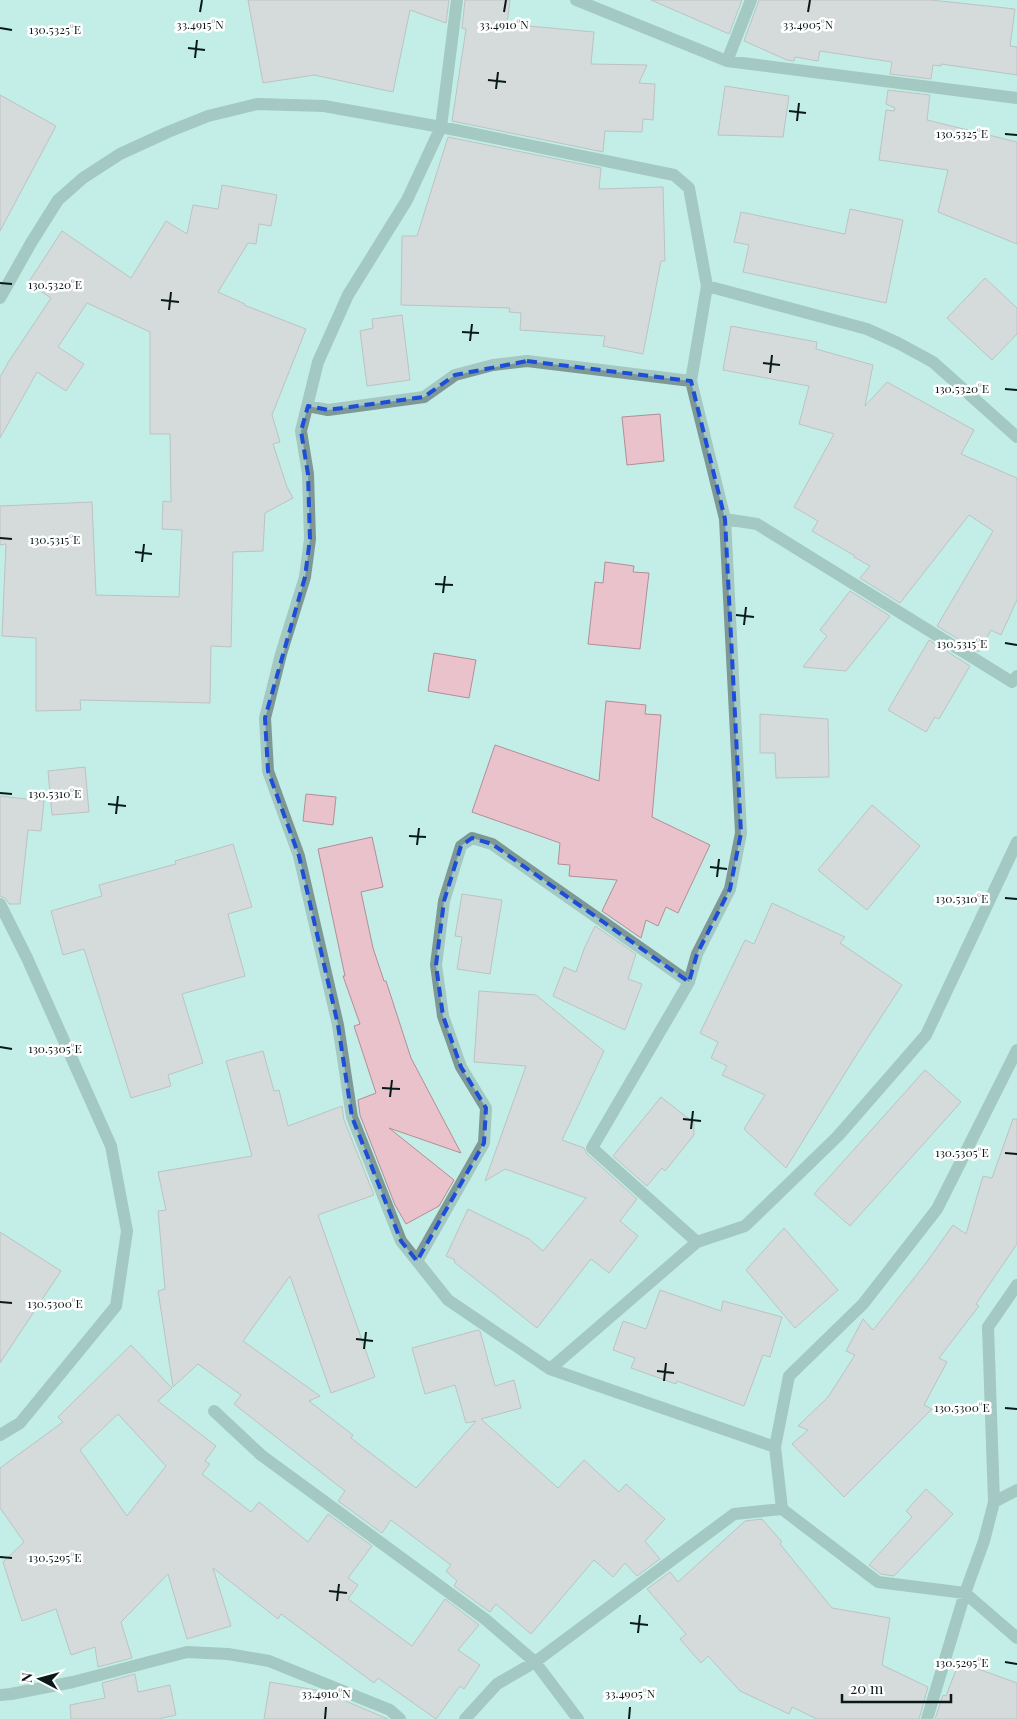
<svg xmlns="http://www.w3.org/2000/svg" width="1017" height="1719" font-family="'Playfair Display',serif">
  <style>
    .building { fill: #eac2cb; stroke: #b38e96; fill-rule: evenodd }
    .lines { fill: none; stroke-linecap: round; stroke-linejoin: round }
    .minor { stroke: #7e9995; stroke-width: 12 }
    .marked { fill: none; stroke: #1d4ed8; stroke-width: 4; stroke-dasharray: 10 6; stroke-linejoin: round }
    .ticks { fill: none; stroke: #081917; stroke-width: 2 }
    .ticks-label { font-size: 12px; text-anchor: middle; fill: #081917; stroke: #fff; stroke-width: 5; stroke-linejoin: round; paint-order: stroke }
  </style>
  <rect width="100%" height="100%" fill="#c2eee7"/>
  <path class="building" d="M 248,0 L 449,0 L 446,23 L 410,10 L 393,92 L 314,75 L 263,83 Z
    M 465,0 L 510,0 L 507,24 L 594,32 L 591,64 L 647,65 L 639,83 L 655,84 L 653,120 L 643,119 L 642,132 L 605,131 L 603,152 L 452,121 L 466,29 L 462,28 Z
    M 651,0 L 742,0 L 729,34 Z
    M 759,0 L 931,0 L 1015,9 L 1010,46 L 1017,47 L 1017,75 L 941,64 L 941,66 L 933,65 L 931,79 L 890,74 L 892,62 L 820,51 L 818,61 L 795,57 L 794,61 L 787,60 L 744,41 Z
    M 725,86 L 789,96 L 783,137 L 718,135 Z
    M 888,90 L 930,95 L 927,120 L 1017,142 L 1017,244 L 938,212 L 948,170 L 879,160 L 886,110 L 894,111 L 895,108 L 886,104 Z
    M 0,95 L 56,126 L 0,231 Z
    M 448,137 L 601,168 L 599,189 L 663,187 L 665,261 L 661,261 L 643,354 L 603,346 L 605,336 L 520,330 L 521,313 L 509,312 L 510,308 L 401,305 L 402,236 L 417,236 Z
    M 222,185 L 277,195 L 271,226 L 259,224 L 256,244 L 248,243 L 218,292 L 245,304 L 244,305 L 306,329 L 272,415 L 280,442 L 273,444 L 287,487 L 293,498 L 265,513 L 263,551 L 233,552 L 231,647 L 211,646 L 210,703 L 80,700 L 81,710 L 36,711 L 36,638 L 2,636 L 6,544 L 0,545 L 0,506 L 92,502 L 96,595 L 179,597 L 182,530 L 162,529 L 163,501 L 171,502 L 170,434 L 150,434 L 150,332 L 87,303 L 58,347 L 84,364 L 66,391 L 37,372 L 0,438 L 0,377 L 9,361 L 51,298 L 28,283 L 62,231 L 131,278 L 166,221 L 187,234 L 193,205 L 218,209 Z
    M 850,209 L 903,220 L 886,303 L 743,272 L 749,245 L 734,242 L 741,212 L 845,234 Z
    M 985,278 L 1017,308 L 1017,334 L 992,360 L 947,318 Z
    M 402,315 L 410,380 L 367,386 L 360,331 L 373,328 L 372,319 Z
    M 731,326 L 817,342 L 816,349 L 873,365 L 865,406 L 887,382 L 974,430 L 961,454 L 1017,478 L 1017,600 L 1001,635 L 991,630 L 979,652 L 937,626 L 993,531 L 969,515 L 900,603 L 860,578 L 870,566 L 854,557 L 855,556 L 812,531 L 818,521 L 794,507 L 834,434 L 799,424 L 809,386 L 723,370 Z
    M 660,414 L 664,461 L 627,465 L 622,417 Z
    M 605,562 L 634,566 L 633,572 L 649,573 L 640,649 L 588,644 L 595,582 L 603,583 Z
    M 850,591 L 890,616 L 846,671 L 803,667 L 827,636 L 820,630 Z
    M 929,640 L 970,666 L 939,719 L 935,717 L 926,732 L 888,710 Z
    M 434,653 L 476,660 L 469,698 L 428,691 Z
    M 606,701 L 646,705 L 645,714 L 661,715 L 652,817 L 710,845 L 678,913 L 666,907 L 658,926 L 646,920 L 641,938 L 602,911 L 617,880 L 569,876 L 570,865 L 558,864 L 560,843 L 472,812 L 495,745 L 599,781 Z
    M 760,714 L 828,719 L 829,777 L 776,778 L 775,753 L 760,753 Z
    M 85,767 L 89,812 L 52,815 L 48,771 Z
    M 306,794 L 336,797 L 333,825 L 303,821 Z
    M 0,796 L 44,801 L 41,831 L 28,830 L 20,904 L 9,904 L 5,898 L 0,896 Z
    M 872,805 L 920,846 L 867,910 L 818,870 Z
    M 372,837 L 383,887 L 361,892 L 373,948 L 384,981 L 386,981 L 411,1058 L 461,1153 L 389,1128 L 454,1180 L 439,1206 L 406,1224 L 395,1205 L 360,1115 L 358,1100 L 376,1093 L 354,1026 L 360,1024 L 343,976 L 345,976 L 318,849 Z
    M 233,844 L 252,907 L 228,914 L 245,976 L 182,994 L 203,1063 L 168,1075 L 171,1086 L 131,1098 L 84,949 L 63,955 L 51,911 L 102,896 L 99,885 L 176,864 L 175,861 Z
    M 462,894 L 502,900 L 490,974 L 457,969 L 462,937 L 455,936 Z
    M 772,903 L 845,937 L 840,943 L 902,985 L 857,1054 L 786,1168 L 744,1129 L 765,1095 L 722,1075 L 727,1066 L 711,1058 L 718,1042 L 700,1033 L 745,940 L 754,944 Z
    M 595,926 L 636,954 L 628,979 L 642,984 L 625,1030 L 553,996 L 564,967 L 576,972 L 584,949 Z
    M 479,991 L 536,995 L 604,1051 L 562,1140 L 584,1148 L 587,1154 L 637,1199 L 620,1221 L 638,1236 L 609,1273 L 591,1259 L 537,1328 L 454,1262 L 455,1260 L 446,1256 L 468,1209 L 529,1239 L 543,1251 L 586,1198 L 505,1169 L 485,1181 L 526,1066 L 474,1062 Z
    M 263,1051 L 274,1091 L 279,1090 L 288,1126 L 342,1106 L 344,1120 L 374,1195 L 318,1215 L 375,1377 L 331,1393 L 290,1276 L 243,1341 L 320,1396 L 309,1401 L 353,1435 L 351,1438 L 416,1488 L 476,1421 L 466,1423 L 455,1385 L 425,1394 L 412,1348 L 478,1330 L 480,1331 L 495,1386 L 514,1380 L 521,1408 L 481,1419 L 558,1488 L 584,1460 L 619,1492 L 626,1484 L 665,1519 L 645,1541 L 660,1559 L 637,1576 L 625,1563 L 613,1577 L 594,1560 L 531,1634 L 496,1604 L 490,1612 L 454,1586 L 457,1581 L 446,1571 L 451,1565 L 391,1520 L 382,1533 L 338,1501 L 345,1491 L 234,1404 L 241,1395 L 198,1364 L 173,1387 L 158,1291 L 165,1289 L 158,1211 L 166,1210 L 158,1172 L 252,1156 L 226,1061 Z
    M 925,1070 L 961,1102 L 850,1226 L 814,1194 Z
    M 661,1097 L 694,1123 L 694,1135 L 665,1171 L 662,1168 L 647,1186 L 613,1156 Z
    M 1013,1119 L 1017,1119 L 1017,1244 L 976,1304 L 979,1306 L 939,1358 L 947,1362 L 924,1405 L 932,1409 L 844,1497 L 792,1444 L 808,1430 L 798,1426 L 828,1397 L 855,1355 L 846,1351 L 863,1319 L 873,1330 L 926,1263 L 953,1225 L 966,1234 L 983,1176 L 992,1178 Z
    M 784,1228 L 838,1290 L 795,1328 L 746,1270 Z
    M 0,1232 L 61,1271 L 0,1363 Z
    M 660,1290 L 721,1311 L 723,1301 L 782,1317 L 770,1357 L 763,1355 L 744,1406 L 677,1381 L 676,1384 L 631,1368 L 635,1358 L 613,1350 L 623,1321 L 646,1329 Z
    M 131,1345 L 172,1388 L 158,1401 L 216,1446 L 205,1461 L 210,1464 L 202,1474 L 251,1512 L 259,1502 L 308,1542 L 328,1514 L 372,1546 L 348,1578 L 358,1585 L 348,1599 L 412,1646 L 445,1599 L 479,1625 L 458,1650 L 480,1665 L 464,1689 L 460,1686 L 436,1719 L 378,1678 L 374,1683 L 281,1614 L 278,1619 L 213,1568 L 231,1626 L 187,1639 L 168,1574 L 121,1622 L 132,1658 L 98,1667 L 95,1647 L 71,1655 L 56,1609 L 22,1621 L 3,1562 L 24,1542 L 0,1508 L 0,1468 L 63,1422 L 58,1417 ZM 118,1414 L 166,1466 L 127,1516 L 80,1450 Z
    M 926,1489 L 953,1514 L 894,1576 L 881,1574 L 869,1565 L 912,1517 L 906,1511 Z
    M 762,1519 L 782,1542 L 780,1544 L 832,1608 L 890,1618 L 882,1665 L 928,1687 L 919,1719 L 817,1719 L 792,1707 L 789,1714 L 740,1691 L 708,1656 L 701,1663 L 680,1639 L 686,1634 L 647,1589 L 670,1572 L 678,1582 L 745,1521 Z
    M 959,1662 L 1017,1683 L 1017,1719 L 935,1719 L 943,1695 L 946,1696 Z
    M 135,1674 L 138,1692 L 170,1685 L 176,1715 L 158,1719 L 71,1719 L 70,1705 L 105,1698 L 102,1683 Z
    M 270,1682 L 322,1691 L 388,1719 L 264,1719 Z"/>
  <g class="lines">
    <path class="minor" d="M 457,0 L 441,127 L 407,200 L 348,295 L 318,362 L 301,431 L 308,474 L 310,539 L 305,577 L 281,654 L 265,718 L 268,771 L 299,856 L 338,1025 L 352,1117 L 401,1241 L 448,1300 L 550,1369 L 775,1447
      M 576,0 L 727,61 L 1017,98
      M 727,61 L 751,0
      M 707,286 L 867,329 L 898,343 L 933,362 L 1017,437
      M 0,298 L 31,243 L 58,200 L 83,178 L 120,154 L 168,132 L 208,116 L 257,104 L 324,106 L 441,127 L 674,175 L 689,188 L 707,286 L 691,381 L 725,519 L 741,833 L 730,889 L 697,954 L 689,982 L 592,1148 L 697,1242
      M 308,406 L 328,410 L 424,397 L 455,375 L 493,365 L 527,361 L 691,381
      M 725,519 L 757,524 L 1012,682 L 1017,676
      M 0,904 L 27,958 L 111,1146 L 127,1231 L 116,1306 L 20,1423 L 0,1435
      M 417,1261 L 484,1143 L 486,1108 L 461,1067 L 443,1016 L 436,965 L 444,901 L 461,846 L 472,838 L 492,844 L 689,982
      M 550,1369 L 697,1242 L 745,1226 L 838,1136 L 926,1035 L 1017,842
      M 214,1411 L 261,1455 L 485,1619 L 535,1662 L 578,1719
      M 994,1502 L 1017,1490
      M 782,1509 L 775,1447 L 789,1376 L 863,1304 L 937,1209 L 1017,1050
      M 0,1695 L 11,1694 L 73,1682 L 187,1652 L 228,1654 L 269,1661 L 390,1710 L 400,1719
      M 465,1719 L 497,1684 L 535,1662 L 734,1514 L 782,1509 L 878,1582 L 965,1593 L 1017,1638
      M 927,1719 L 965,1593 L 984,1541 L 994,1502 L 988,1327 L 1017,1285"/>
  </g>
  <path d="M0 0H1017V1719H0ZM 527,361 L 691,381 L 725,519 L 741,833 L 730,889 L 697,954 L 689,982 L 492,844 L 472,838 L 461,846 L 444,901 L 436,965 L 443,1016 L 461,1067 L 486,1108 L 484,1143 L 417,1261 L 401,1241 L 352,1117 L 338,1025 L 299,856 L 268,771 L 265,718 L 305,577 L 310,539 L 308,474 L 301,431 L 308,406 L 328,410 L 424,397 L 455,375 Z" fill="#c2eee7" fill-opacity=".55" fill-rule="evenodd"/>
  <path class="marked" d="M 527,361 L 691,381 L 725,519 L 741,833 L 730,889 L 697,954 L 689,982 L 492,844 L 472,838 L 461,846 L 444,901 L 436,965 L 443,1016 L 461,1067 L 486,1108 L 484,1143 L 417,1261 L 401,1241 L 352,1117 L 338,1025 L 299,856 L 268,771 L 265,718 L 305,577 L 310,539 L 308,474 L 301,431 L 308,406 L 328,410 L 424,397 L 455,375 Z"/>
  <path class="ticks" d="M 200,12 L 202,0M 504,12 L 506,0M 808,12 L 810,0M 0,28 L 12,30M 188,48 L 205,50M 195,58 L 197,40M 488,80 L 506,82M 496,89 L 498,72M 789,111 L 806,113M 797,121 L 799,103M 1005,134 L 1017,135M 0,283 L 12,284M 161,300 L 179,302M 169,310 L 171,292M 462,332 L 479,333M 470,341 L 472,324M 763,363 L 780,365M 770,373 L 772,355M 1005,389 L 1017,390M 0,538 L 12,539M 135,552 L 152,554M 142,562 L 144,544M 435,584 L 453,585M 443,593 L 445,576M 736,615 L 754,617M 744,625 L 746,607M 1005,643 L 1017,645M 0,793 L 12,794M 108,804 L 126,806M 116,814 L 118,796M 409,836 L 426,837M 417,845 L 419,828M 710,867 L 727,869M 717,877 L 719,859M 1005,898 L 1017,899M 0,1047 L 12,1049M 382,1088 L 400,1089M 390,1097 L 392,1080M 683,1119 L 701,1121M 691,1129 L 693,1111M 1005,1153 L 1017,1154M 0,1302 L 12,1303M 356,1339 L 373,1341M 364,1349 L 366,1332M 657,1371 L 674,1373M 664,1381 L 666,1363M 1005,1408 L 1017,1409M 0,1557 L 12,1558M 329,1591 L 347,1593M 337,1601 L 339,1584M 630,1623 L 648,1625M 638,1633 L 640,1615M 1005,1662 L 1017,1664M 325,1719 L 326,1707M 629,1719 L 630,1707"/>
  <g class="ticks-label">
    <text x="200" y="29">33.4915°N</text>
    <text x="504" y="29">33.4910°N</text>
    <text x="808" y="29">33.4905°N</text>
    <text x="55" y="34">130.5325°E</text>
    <text x="962" y="138">130.5325°E</text>
    <text x="55" y="289">130.5320°E</text>
    <text x="962" y="393">130.5320°E</text>
    <text x="55" y="544">130.5315°E</text>
    <text x="962" y="648">130.5315°E</text>
    <text x="55" y="798">130.5310°E</text>
    <text x="962" y="903">130.5310°E</text>
    <text x="55" y="1053">130.5305°E</text>
    <text x="962" y="1157">130.5305°E</text>
    <text x="55" y="1308">130.5300°E</text>
    <text x="962" y="1412">130.5300°E</text>
    <text x="55" y="1562">130.5295°E</text>
    <text x="962" y="1667">130.5295°E</text>
    <text x="326" y="1698">33.4910°N</text>
    <text x="630" y="1698">33.4905°N</text>
  </g>
  <g transform="translate(40 1679) rotate(276)" stroke="#ffffff" stroke-width="4" paint-order="stroke">
  <path d="M0-4L9 19L0 12L-9 19Z" fill="#081917"/>
  <text y="-8" font-size="14" font-weight="bold" text-anchor="middle" fill="#081917">N</text>
  </g>
  <path d="M842 1694v8h109v-8" fill="none" stroke="#081917" stroke-width="2.5"/>
  <text x="850" y="1694" font-size="15" fill="#081917" stroke="#ffffff" stroke-width="4" paint-order="stroke">20 m</text>
</svg>
